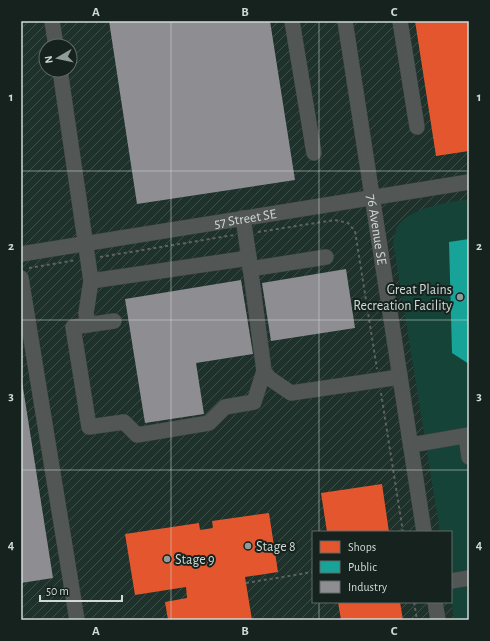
<svg xmlns="http://www.w3.org/2000/svg" width="490" height="641" font-family="'Alegreya Sans',sans-serif">
<style>
.industrial{fill:url(#industrial-furrows);fill-rule:evenodd}
.green{fill:#164338}
.shops{fill:#e4572e}
.public{fill:#17a398}
.industry{fill:#8d8d92}
.lines{fill:none;stroke-linecap:round;stroke-linejoin:round}
.minor-casing{stroke:#3f4543;stroke-width:16}
.path{stroke:#5e6362;stroke-width:2;stroke-dasharray:3 3;stroke-linecap:butt}
.minor{stroke:#525756;stroke-width:15}
.grid{fill:none;stroke:#d0d9d6;stroke-width:1;stroke-opacity:0.55}
.poi-dot{fill:#939b99;stroke:#15221e;stroke-width:1.5}
.labels{text-anchor:middle;stroke-width:4;stroke-linejoin:round;paint-order:stroke}
.street-label{font-size:14px;fill:#d0d9d6;stroke:#15221e}
.poi-label{font-size:14px;fill:#d0d9d6;stroke:#15221e;text-anchor:start}
.neatline{fill:none;stroke:#d0d9d6;stroke-width:1.5}
.grid-label{font-size:13px;text-anchor:middle;font-weight:bold;fill:#d0d9d6}
</style>
<defs>
<pattern id="industrial-furrows" width="10" height="10" patternUnits="userSpaceOnUse"><rect width="10" height="10" fill="#1e312b"/><path d="M-1 1l2-2M0 10L10 0M9 11l2-2" fill="none" stroke="#3e4e49"/></pattern>
</defs>
<rect width="100%" height="100%" fill="#222827"/>
<path class="industrial" d="M21,21H469V620H21ZM46,46H70V70H46ZM313,532H451V602H313Z"/>
<path class="green" d="M469,199V620H454L451,599V532H440L393,242C395,237 395,231 397,227C410,207 447,203 469,199Z"/>
<path class="shops" d="M415,21H469V151L436,156Z
M382,484L389,532H327L321,493Z
M269,513L278,572L245,577L252,620H168L165,602L187,598L186,587L135,595L125,534L199,523L200,530L213,528L212,521Z
M338,602H400L403,620H341Z"/>
<path class="public" d="M469,239V364L452,353L449,242Z"/>
<path class="industry" d="M109,21H270L295,180L137,204Z
M346,269L355,328L271,341L262,283Z
M241,280L253,354L196,363L204,414L145,423L125,299Z
M21,375L53,578L21,583Z"/>
<g class="lines">
<g class="minor-casing">
<g id="minor">
<path d="M52,21L56,46"/>
<path d="M292,21L314,153"/>
<path id="s1" d="M345,21L424,532"/>
<path d="M400,21L417,127"/>
<path d="M60,70L91,281L249,258L243,218"/>
<path id="s2" d="M21,254L469,182"/>
<path d="M249,258L264,371L269,378L291,393L400,377"/>
<path d="M250,269L326,257"/>
<path d="M21,278L77,620"/>
<path d="M114,321L73,327L89,427L124,422L137,435L209,423L225,407L254,402L264,371"/>
<path d="M88,325L86,313L91,281"/>
<path d="M466,436L469,457"/>
<path d="M411,445L469,435"/>
<path d="M451,581L469,578"/>
<path d="M435,602L438,620"/>
</g>
</g>
<path class="path" d="M258,232L335,220L348,223L355,231L377,369
M100,257L234,235
M29,268L76,260
M381,393L403,532
M246,583L313,572
M414,602L417,620"/>
<use href="#minor" class="minor"/>
</g>
<path class="grid" d="M171,21V620M319,21V532M21,171H469M21,320H469M21,470H469M319,602V620"/>
<g class="poi-dot">
<circle cx="460" cy="297" r="4"/>
<circle cx="248" cy="546" r="4"/>
<circle cx="167" cy="559" r="4"/>
</g>
<g class="labels">
<g class="street-label">
<text dy="5" stroke="none"><textPath href="#s2" startOffset="227">57 Street SE</textPath></text>
<text dy="5" stroke="none"><textPath href="#s1" startOffset="211">76 Avenue SE</textPath></text>
</g>
<g class="poi-label">
<text x="452" y="294" text-anchor="end">Great Plains<tspan x="452" dy="16">Recreation Facility</tspan></text>
<text x="256" y="551">Stage 8</text>
<text x="175" y="564">Stage 9</text>
</g>
</g>
<rect width="490" height="641" fill="none" stroke="#15221e" stroke-width="44"/>
<rect x="312" y="531" width="140" height="72" fill="#15221e" stroke="#606b68"/>
<rect x="320" y="541" width="20" height="12" fill="#e4572e" stroke="#606b68"/>
<text x="348" y="551" font-size="12" fill="#d0d9d6">Shops</text>
<rect x="320" y="561" width="20" height="12" fill="#17a398" stroke="#606b68"/>
<text x="348" y="571" font-size="12" fill="#d0d9d6">Public</text>
<rect x="320" y="581" width="20" height="12" fill="#8d8d92" stroke="#606b68"/>
<text x="348" y="591" font-size="12" fill="#d0d9d6">Industry</text>
<g transform="translate(58 58) rotate(261)"><circle r="19" fill="#15221e" stroke="#606b68"/>
<path d="M0-3L7 15L0 10L-7 15Z" fill="#939b99"/>
<text y="-6" font-size="11" font-weight="bold" text-anchor="middle" fill="#d0d9d6">N</text>
</g>
<path d="M40 595v6h82v-6" fill="none" stroke="#d0d9d6" stroke-width="2"/>
<text x="46" y="595" font-size="12" fill="#d0d9d6" stroke="#15221e" stroke-width="3" paint-order="stroke">50 m</text>
<rect x="22" y="22" width="446" height="597" class="neatline"/>
<g class="grid-label">
<text x="96" y="16">A</text>
<text x="245" y="16">B</text>
<text x="394" y="16">C</text>
<text x="11" y="101">1</text>
<text x="479" y="101">1</text>
<text x="11" y="250">2</text>
<text x="479" y="250">2</text>
<text x="11" y="400">3</text>
<text x="479" y="400">3</text>
<text x="11" y="549">4</text>
<text x="479" y="549">4</text>
<text x="96" y="635">A</text>
<text x="245" y="635">B</text>
<text x="394" y="635">C</text>
</g>
</svg>
